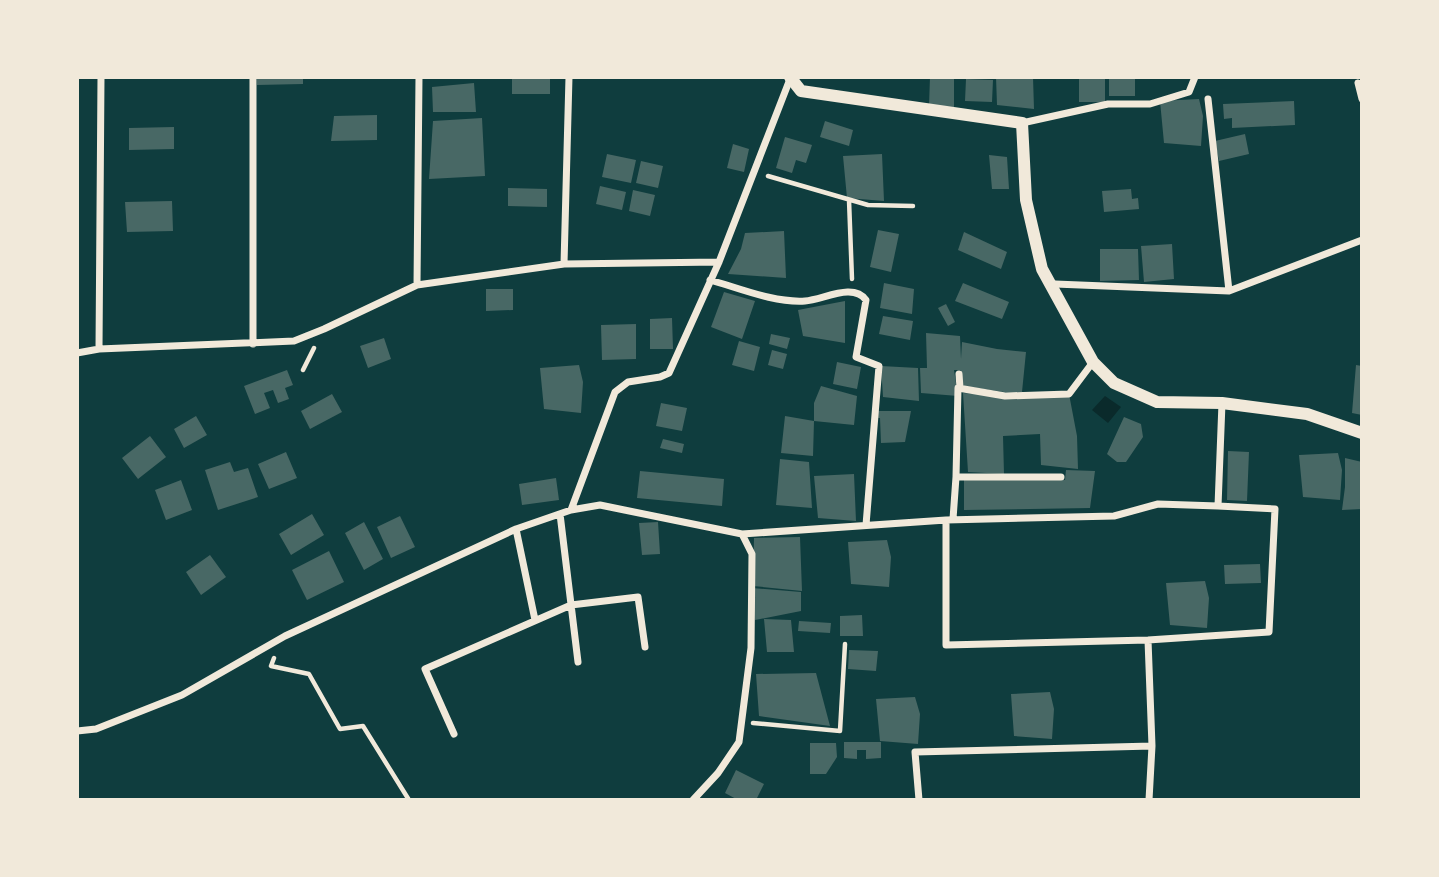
<svg xmlns="http://www.w3.org/2000/svg" width="1439" height="877" font-family="'Public Sans',sans-serif">
<style>
.water{fill:#0a2a2b}
.building{fill:#486865}
.lines{fill:none;stroke-linecap:round;stroke-linejoin:round}
.path{stroke:#f1e9da;stroke-width:4.5}
.minor{stroke:#f1e9da;stroke-width:7}
.tertiary{stroke:#f1e9da;stroke-width:12}
</style>
<rect width="100%" height="100%" fill="#0f3d3e"/>
<path class="water" d="M1105,396L1121,407L1108,423L1092,410Z"/>
<path class="building" d="M257,77H303V84L257,85Z
M512,77H550V94H512Z
M930,77H954V107L929,106Z
M996,77H1033L1034,109L997,105Z
M1079,77H1105V102H1079Z
M1109,77H1135V96H1109Z
M966,79L993,80L992,102L965,101Z
M474,83L476,112H433L432,87Z
M1199,99L1203,116L1201,146L1164,143L1160,101Z
M1294,101L1295,125L1232,128V118L1224,119L1223,104Z
M377,115V140L331,141L334,116Z
M482,118L485,176L429,179L433,121Z
M825,121L853,130L849,146L820,137Z
M174,127V149L129,150V128Z
M1245,134L1249,154L1219,161L1215,141Z
M785,137L812,145L806,163L796,160L792,173L776,168Z
M733,144L749,149L744,172L727,168Z
M607,154L636,160L631,183L602,177Z
M882,154L884,201L847,198L843,156Z
M989,155L1007,157L1009,189H992Z
M641,161L663,166L658,188L636,183Z
M600,186L626,192L622,210L596,204Z
M508,188L547,189V207L508,206Z
M1131,189L1132,199L1138,198L1139,209L1104,212L1102,191Z
M633,190L655,195L650,216L629,211Z
M172,201L173,231L127,232L125,202Z
M878,230L899,234L891,272L870,267Z
M784,231L786,278L728,274L741,249L745,233Z
M964,232L1007,252L1001,269L958,250Z
M1172,244L1174,279L1144,282L1141,246Z
M1100,249H1138L1139,280L1100,281Z
M884,283L914,289L912,314L880,308Z
M963,283L1009,302L1002,319L955,301Z
M486,289H513V310L486,311Z
M724,292L755,301L742,339L711,327Z
M845,301V343L803,336L798,310Z
M946,304L955,322L948,326L938,308Z
M883,316L913,321L910,340L879,334Z
M672,318L673,349H650V319Z
M636,324V359L602,360L601,325Z
M926,333L960,336L961,359L962,342L997,349L1026,352L1022,392H1004L963,386L961,370H954L958,396L921,393L920,368H927Z
M771,334L790,338L787,349L769,344Z
M384,338L391,359L368,368L360,346Z
M739,341L760,347L754,371L732,365Z
M772,350L787,354L783,369L768,365Z
M837,362L861,367L857,389L833,384Z
M579,365L583,382L581,413L544,409L540,368Z
M1356,365L1362,366V415L1352,413Z
M881,366L918,368L919,401L883,397Z
M287,370L293,385L285,388L289,399L278,403L273,390L264,393L270,408L255,414L244,386Z
M821,386L857,396L854,425L814,421L813,456L781,453L785,416L814,421V403Z
M963,393L1005,396L1069,394L1077,436L1078,469L1041,465L1040,434L1003,436L1004,474L968,472Z
M332,394L342,412L310,429L301,411Z
M661,403L687,408L682,431L656,426Z
M876,411H911L905,442L881,443L880,418H877Z
M196,416L207,435L184,448L174,429Z
M1124,417L1141,424L1143,437L1126,462H1117L1107,454Z
M150,436L166,457L138,479L122,458Z
M663,439L684,444L682,453L660,448Z
M1228,451L1249,452L1247,501L1227,500Z
M286,452L297,478L269,489L258,464Z
M1338,453L1342,470L1340,500L1303,497L1299,455Z
M1345,458L1362,462V509L1342,510L1345,487Z
M780,459L809,462L812,508L776,505Z
M230,462L234,472L248,468L258,497L218,510L205,470Z
M1066,470L1095,471L1090,508L964,510V477L1065,480Z
M640,471L724,479L722,506L637,498Z
M854,474L856,521L818,518L814,476Z
M556,478L559,500L522,505L519,484Z
M181,480L192,510L166,520L155,490Z
M312,514L324,535L291,555L279,534Z
M400,516L415,547L391,558L377,527Z
M364,522L383,559L364,570L345,533Z
M658,522L660,554L642,555L639,523Z
M800,537L802,591L753,586L754,538Z
M887,540L891,557L889,587L851,584L848,542Z
M329,551L344,582L307,600L292,570Z
M210,555L226,577L201,595L186,572Z
M1260,564L1261,583L1225,584L1224,565Z
M1205,581L1209,598L1207,628L1170,625L1166,583Z
M752,588L801,592V611L755,620Z
M862,615L863,636H840V616Z
M764,619L791,620L794,652H767Z
M799,621L831,623L830,633L798,631Z
M849,650L878,651L876,671L848,669Z
M816,673L830,726L759,716L756,674Z
M1050,692L1054,709L1052,739L1014,736L1011,694Z
M915,697L920,714L918,744L880,741L876,699Z
M844,742H881V758L866,759V750H857V759L844,758Z
M810,743H836L837,757L826,774H810Z
M736,770L764,784L756,800H738L725,793Z"/>
<g class="lines">
<path class="path" d="M768,176L868,205L913,206
M849,200L852,279
M303,370L314,348
M274,658L271,666L309,674L340,729L363,726L409,800
M753,723L840,731L845,644"/>
<path class="minor" d="M1358,83L1362,99
M1208,99L1229,291
M1022,123L1108,104H1150L1189,92L1195,77
M564,264L569,77
M710,280C739,288 774,303 805,301C823,300 853,282 866,300L856,357L879,366L866,525
M1055,284L1229,291L1362,240
M417,285L419,77
M253,344V77
M99,349L101,77
M77,353L99,349L294,341L324,329L417,285L564,264L719,262
M959,374L960,388
M1061,477H956L958,388L1005,396L1069,394L1093,362
M571,510L615,392L628,382L660,377L669,373L719,262L790,79
M560,514L578,662
M953,519L956,477
M946,520V645L1148,640L1269,632L1275,509L1218,506
M516,529L535,620
M742,534L946,520L1114,516L1158,504L1218,506L1222,403
M77,731L96,729L182,695L285,636L516,529L571,510L600,505L742,534L752,554L751,648L739,742L718,773L693,800
M454,734L425,669L571,605L638,597L645,647
M919,800L915,752L1152,746L1148,640
M1149,800L1152,746"/>
<path class="tertiary" d="M790,77L801,91L1022,123L1026,200L1042,269L1093,362L1114,383L1157,402L1222,403L1307,414L1362,433"/>
</g>
<rect width="1439" height="877" fill="none" stroke="#f1e9da" stroke-width="158"/>
</svg>
